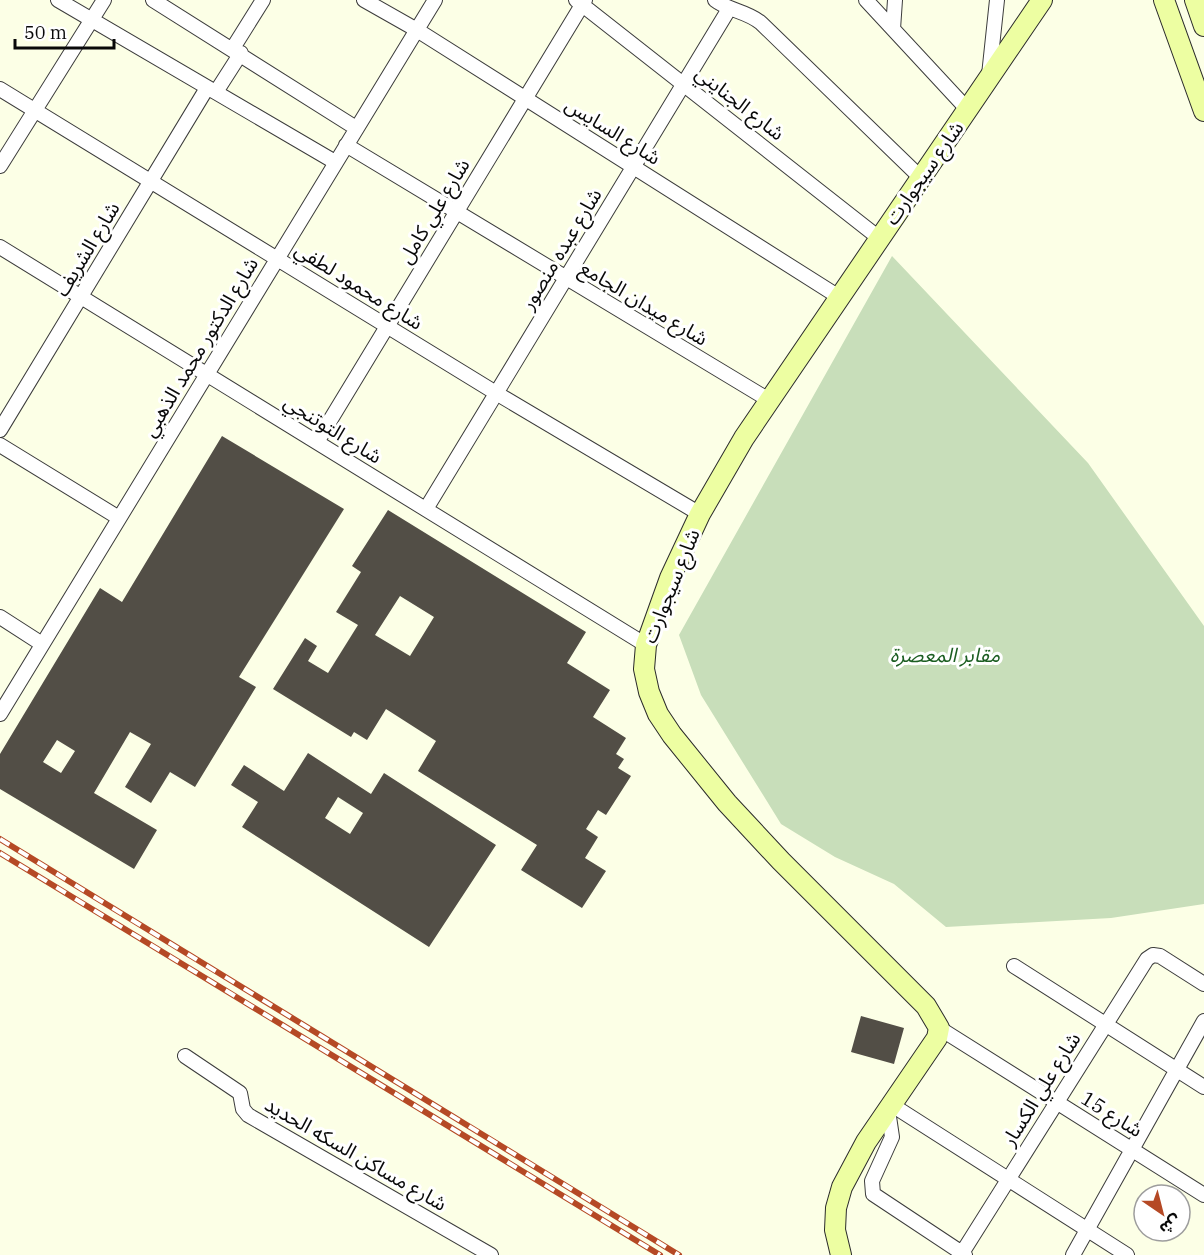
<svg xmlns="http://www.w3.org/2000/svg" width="1204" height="1255" font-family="'IBM Plex Serif','Noto Sans Arabic',serif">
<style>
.cemetery{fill:#c8deba}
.building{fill:#524e46;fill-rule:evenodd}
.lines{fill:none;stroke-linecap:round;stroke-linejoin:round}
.street-casing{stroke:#3c3c3c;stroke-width:16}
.secondary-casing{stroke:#2b2b2b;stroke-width:22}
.street{stroke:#fff;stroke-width:14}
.secondary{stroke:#edfea2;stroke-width:20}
.rail-casing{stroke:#b54925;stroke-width:6}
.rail{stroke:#fff;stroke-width:4;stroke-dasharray:11;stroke-linecap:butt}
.labels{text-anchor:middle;stroke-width:6;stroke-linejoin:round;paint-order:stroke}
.street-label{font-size:20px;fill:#090909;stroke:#fff}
.park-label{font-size:20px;font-style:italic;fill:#1c5e22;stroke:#fff}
</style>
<rect width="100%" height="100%" fill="#fcffe6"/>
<path class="cemetery" d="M892,256L1088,463L1204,626V904L1111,918L946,927L894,884L835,857L781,824L701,695L679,635Z"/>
<path class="building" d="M222,436L344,509L239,677L256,687L195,787L170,772L151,803L125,787L151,744L130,732L94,793L157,830L134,869L0,789V754L100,588L122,602ZM57,740L75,751L61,773L43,762Z
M388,510L586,632L567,663L610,690L593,717L626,738L616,754L624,759L618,768L631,776L606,815L598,810L586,829L598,837L585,858L606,871L582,908L521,870L537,845L418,771L436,741L386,709L367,740L354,732L351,737L273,689L305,638L317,646L308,661L328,673L358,625L336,612L361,572L352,566ZM400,596L434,617L410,656L375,635Z
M308,753L371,794L384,773L496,845L429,947L242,827L258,802L231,785L244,765L284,791ZM338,797L363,813L350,834L325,818Z
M861,1016L904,1028L894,1064L851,1052Z"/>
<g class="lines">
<g class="street-casing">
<path id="street" d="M58,0L335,162
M153,0L356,128
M364,0L417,30L839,297
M576,0L879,238
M715,0C729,11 747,11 761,23L921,178
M866,0L968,110
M893,29L895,0
M233,48L263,0
M989,75L997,0
M0,89L496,393L700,514
M216,92L241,53
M346,145L769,400
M0,166L104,0
M0,247L646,645
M0,430L207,88
M317,442L585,0
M0,445L119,518
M426,509L729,9
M0,617L42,644
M0,714L435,0
M1014,966L1204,1087
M939,1028L1204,1195
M185,1056L240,1093L243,1109L248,1115L491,1255
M892,1105L1127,1255
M888,1110L892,1137L872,1181L873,1194L965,1255
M962,1253L1147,959L1153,955L1160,956L1204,984
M1073,1255L1204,1021"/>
</g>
<g class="secondary-casing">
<path id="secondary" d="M1164,0L1204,111
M1195,0L1204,26
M841,1255L835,1230L836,1208L842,1187L866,1142L937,1038L939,1028L926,1006L781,861L727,803L672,735L658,714L649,692L644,669L646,645L670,578L700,514L744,438L1042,0"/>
</g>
<use href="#street" class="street"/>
<use href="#secondary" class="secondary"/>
<g class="rail-casing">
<path id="rail" d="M0,839L679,1255
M0,853L660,1255"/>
</g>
<use href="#rail" class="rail"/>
</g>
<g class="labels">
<g class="street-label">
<text transform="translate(740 103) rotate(38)" y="7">شارع الجنايني</text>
<text transform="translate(613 131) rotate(32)" y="7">شارع السايس</text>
<text transform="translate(924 173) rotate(-55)" y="7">شارع سيجوارت</text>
<text transform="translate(434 211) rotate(-59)" y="7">شارع علي كامل</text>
<text transform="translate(87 249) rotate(-59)" y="7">شارع الشريف</text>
<text transform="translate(561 249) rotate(-59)" y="7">شارع عبده منصور</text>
<text transform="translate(359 286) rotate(32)" y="7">شارع محمود لطفي</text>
<text transform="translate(644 303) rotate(31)" y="7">شارع ميدان الجامع</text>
<text transform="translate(200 347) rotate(-59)" y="7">شارع الدكتور محمد الذهبي</text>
<text transform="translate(333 429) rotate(32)" y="7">شارع التوتنجي</text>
<text transform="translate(671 586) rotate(-68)" y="7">شارع سيجوارت</text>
<text transform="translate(1041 1089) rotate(-58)" y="7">شارع علي الكسار</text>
<text transform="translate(1112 1114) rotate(32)" y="7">شارع 15</text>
<text transform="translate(356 1154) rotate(30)" y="7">شارع مساكن السكه الحديد</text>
</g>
<g class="park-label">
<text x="945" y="662">مقابر المعصرة</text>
</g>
</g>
<g transform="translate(1162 1213) rotate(145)"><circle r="28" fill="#ffffff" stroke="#9d9d9d" stroke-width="1.5"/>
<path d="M0-4.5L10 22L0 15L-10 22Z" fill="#b54925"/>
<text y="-9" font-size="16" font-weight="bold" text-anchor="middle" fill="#090909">ش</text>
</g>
<path d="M15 39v9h99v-9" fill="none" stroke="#090909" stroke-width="3"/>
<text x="24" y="39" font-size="18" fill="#090909" stroke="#ffffff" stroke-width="4.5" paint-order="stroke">50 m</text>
</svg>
